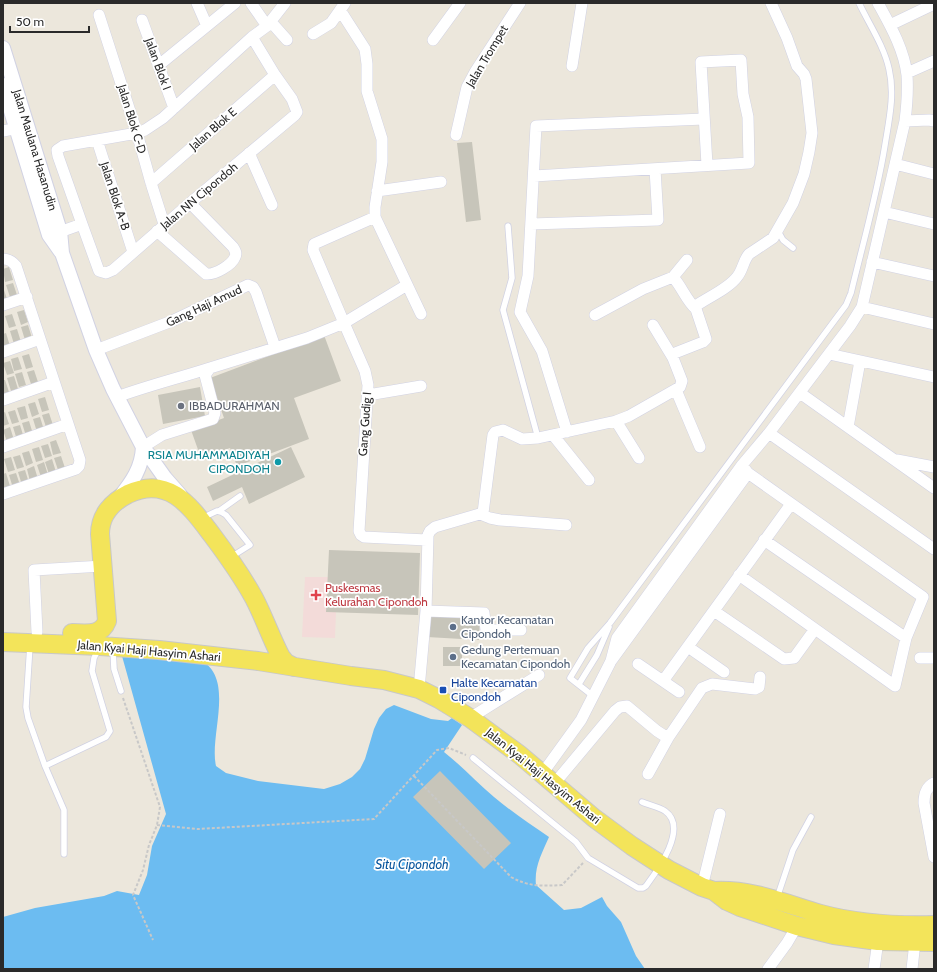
<svg xmlns="http://www.w3.org/2000/svg" width="937" height="972" font-family="Cabin,sans-serif">
<style>
.medical{fill:#f3dbd9}
.water{fill:#6cbcf1}
.building{fill:#c7c5ba}
.lines{fill:none;stroke-linecap:round;stroke-linejoin:round}
.service-casing{stroke:#d1d2e3;stroke-width:7}
.minor-casing{stroke:#d1d2e3;stroke-width:12}
.tertiary-casing{stroke:#d1d2e3;stroke-width:16}
.primary-casing{stroke:#c8c8c8;stroke-width:20}
.path{stroke:#c8c8c8;stroke-width:2;stroke-dasharray:3 2;stroke-linecap:butt}
.service{stroke:#fff;stroke-width:5.5}
.minor{stroke:#fff;stroke-width:11}
.tertiary{stroke:#fff;stroke-width:14}
.primary{stroke:#f3e45a;stroke-width:18}
.worship-dot{fill:#6b7280;stroke:#fff;stroke-width:1.5}
.culture-dot{fill:#0f9aa8;stroke:#fff;stroke-width:1.5}
.health-dot{fill:#e0444e;stroke:#fff;stroke-width:1.5}
.service-dot{fill:#5c6f8a;stroke:#fff;stroke-width:1.5}
.transit-dot{fill:#1a4fb4;stroke:#fff;stroke-width:1.5}
.labels{text-anchor:middle;stroke-width:3.5;stroke-linejoin:round;paint-order:stroke}
.street-label{font-size:12px;fill:#2a2a2a;stroke:#fff}
.worship-label{font-size:12px;fill:#5b616d;stroke:#fff;text-anchor:start}
.culture-label{font-size:12px;fill:#0d838f;stroke:#fff;text-anchor:end}
.health-label{font-size:12px;fill:#be3a42;stroke:#fff;text-anchor:start}
.service-label{font-size:12px;fill:#4e5e75;stroke:#fff;text-anchor:start}
.transit-label{font-size:12px;fill:#164399;stroke:#fff;text-anchor:start}
.water-label{font-size:13px;font-style:italic;fill:#0a579e;stroke:#fff}
</style>
<rect width="100%" height="100%" fill="#ece7dc"/>
<path class="medical" d="M305,577H328L326,611L336,612L335,638L302,637Z"/>
<path class="water" d="M122,656L202,661C235,680 209,736 216,766L226,773L258,781L324,789L340,784L352,777L360,769L365,759L374,729L379,718L386,709L394,705L431,719L448,721L452,718L462,725L444,752C462,766 477,783 494,797C512,812 530,824 549,837C542,853 534,867 536,885L564,910L581,908L602,897L607,906L621,922L636,956L645,969H3V917L35,908L104,896L117,891L139,895L147,875L152,846L166,814Z"/>
<path class="building" d="M472,142L481,220L466,222L457,143Z
M9,267L13,280L5,282L3,269Z
M13,283L17,295L10,297L6,285Z
M3,287L7,299L3,300Z
M24,310L28,322L21,325L17,312Z
M12,314L16,326L9,328L5,316Z
M28,325L32,338L25,340L21,327Z
M17,329L21,342L14,344L10,331Z
M6,333L10,346L3,348V334Z
M324,335L341,381L294,398L309,439L237,466L230,448L201,458L191,430L224,418L210,378Z
M29,354L33,367L26,369L22,356Z
M18,357L22,369L14,371L11,359Z
M10,361L14,373L7,375L3,363Z
M34,370L38,382L31,384L27,372Z
M22,372L26,385L19,387L15,374Z
M14,376L18,389L11,391L7,378Z
M3,380H5L9,392L3,394Z
M200,387L205,416L163,424L158,395Z
M45,397L49,410L42,412L38,399Z
M35,402L39,414L32,417L28,404Z
M25,406L28,418L21,420L17,408Z
M15,410L19,422L12,424L8,412Z
M5,412L9,424L3,426V413Z
M49,413L53,425L46,427L42,415Z
M40,417L44,430L37,432L33,419Z
M29,421L33,434L26,436L22,423Z
M20,425L24,438L17,440L13,427Z
M10,427L14,440L7,442L3,430Z
M56,440L61,453L53,455L50,442Z
M48,444L52,456L45,458L41,446Z
M39,447L43,460L36,462L32,449Z
M291,447L305,477L249,504L242,487L213,501L207,487Z
M29,451L33,463L26,466L22,453Z
M20,455L24,467L17,469L13,457Z
M61,456L65,468L58,470L54,458Z
M11,457L15,470L8,472L4,459Z
M52,459L56,472L49,474L45,462Z
M44,462L48,475L41,477L37,465Z
M34,466L38,479L30,481L27,469Z
M25,470L29,483L22,485L18,472Z
M6,473L10,486L3,488V474Z
M16,473L20,485L13,488L9,475Z
M329,550L420,553L418,615L326,612Z
M428,615L480,617L479,640L427,637Z
M443,647H462V666H443Z
M440,771L511,843L484,869L413,797Z"/>
<g class="lines">
<g class="service-casing">
<path id="service" d="M508,226L512,278L503,310L538,438
M778,231L783,240L793,248
M219,511L240,496
M202,518L217,511L221,512L226,515L250,545L231,557
M30,645L26,707L28,718L45,766L64,810V854
M113,649L114,669L121,691
M579,684L597,655L609,627
M593,696L570,678L588,648L610,623L846,305L851,293C863,243 877,195 885,145C889,120 895,94 889,69C884,46 869,24 859,3
M473,758L576,842L588,858L638,888H643L646,886C657,871 689,828 665,811C659,807 649,805 642,802
M45,766L106,737L110,731L92,671L94,658L99,648
M777,898L793,850L811,817"/>
</g>
<g class="minor-casing">
<path id="minor" d="M197,3L207,26
M251,3L267,26
M340,10L365,49L367,64V91L382,139V162L375,207V217L421,314
M99,15L137,133L151,183L164,224
M142,20L174,108
M271,22L287,40
M890,25L934,4
M313,34L331,23L345,3
M252,37L275,75L292,99L297,112L295,115L190,203L113,270L106,273L99,271L82,224L58,156L57,150L63,146L137,133L145,130L163,118L252,37L267,26L285,3
M433,40L460,3
M159,65L235,3
M572,66L582,3
M907,73L934,61
M905,121L929,120L934,121
M3,131L24,127
M456,135L467,87L475,72L520,3
M97,140L133,252
M249,153L272,205
M895,164L934,174
M534,176L749,163L748,117L743,94L741,60L701,62L707,165
M151,183L275,75
M377,191L441,182
M884,212L934,224
M531,224L658,220L655,169
M157,231L206,274C215,275 232,265 235,257C237,253 235,250 233,247L190,203
M54,234L82,224
M3,259C9,259 12,261 16,266L80,460L79,466L76,469L3,494
M872,262L934,276
M673,277L687,260
M407,285L344,323L365,371L368,385L359,531L361,535L364,537L427,540
M3,305L27,297
M862,307L934,324
M595,315L643,289L673,277C682,287 686,300 696,309
M653,325L673,358
M96,350L172,321L248,285L253,287L256,292L275,347
M3,352L40,339
M829,354L934,377
M676,390L700,447
M800,393L934,488
M368,395L421,386
M117,397C147,386 179,378 210,368
M3,400L54,382
M616,421L639,458
M848,427L860,361
M567,432L542,351L520,312L528,276L536,126L704,119
M769,433L934,549
M553,435L589,480
M3,447L68,424
M143,447L162,435L213,419L215,413L205,375L210,368L307,338L344,323L313,250L314,244L375,217
M897,460L934,467
M480,514L490,518L500,520L566,525
M764,540L906,638
M739,575L895,686L906,638L923,597L748,473L742,465
M426,611L484,613L486,630H521
M714,611L784,659L794,658L815,629
M37,632L34,570L103,566
M688,647L724,672
M920,658H934
M611,661L617,638L742,465L769,433L850,326L862,307L905,121C907,105 908,90 907,75C904,49 890,25 878,3
M638,664L679,692
M663,681L791,504
M419,689L426,611L428,535L430,531L435,527L483,513L493,435L495,432L503,430L522,439L538,438L616,421L629,416L680,387L682,381L673,358L675,353L703,342L706,339L696,309L697,305C709,297 729,288 737,277C743,270 743,261 749,254L773,238L793,203L804,174L809,152L812,133L806,79L804,74L797,66L787,38L771,3
M470,718L539,675
M542,774L581,720L611,661L748,473
M648,774L668,738
M934,783C926,787 924,795 924,803L934,857
M554,784L615,711L620,707L627,706L657,731L668,738L702,688L712,684L755,689L759,687L760,677
M702,887L720,814
M768,969L787,943L797,926
M874,969L878,941
M912,969L915,942"/>
</g>
<g class="tertiary-casing">
<path id="tertiary" d="M3,48L60,231L62,253L96,350L113,389L143,447L165,478L180,495
M3,85L49,235L61,252
M120,497C132,482 142,468 143,447"/>
</g>
<g class="primary-casing">
<path id="primary" d="M72,633C85,633 101,637 107,621L100,534C100,515 112,502 128,494C169,475 190,506 212,535C227,555 242,576 254,598C264,617 271,638 281,657L286,663L294,667
M3,642L100,646L159,650L258,661L351,676L384,680L419,689L439,699L470,718L520,755L594,818L632,846L669,870L702,887L714,891L727,901L740,907L797,926L834,935L878,941L934,942
M714,891C752,889 786,904 821,914C858,924 897,926 934,925"/>
</g>
<path class="path" d="M123,698L160,807L157,825L149,845L143,870L133,895L153,940
M414,776L511,877C529,887 543,886 562,885L583,863
M157,825L198,829L374,819L437,750L449,748L466,755"/>
<use href="#service" class="service"/>
<use href="#minor" class="minor"/>
<use href="#tertiary" class="tertiary"/>
<use href="#primary" class="primary"/>
</g>
<circle class="worship-dot" cx="181" cy="406" r="4"/>
<circle class="culture-dot" cx="278" cy="462" r="4"/>
<path class="health-dot" d="M314 589h4v4h4v4h-4v4h-4v-4h-4v-4h4z"/>
<g class="service-dot">
<circle cx="453" cy="627" r="4"/>
<circle cx="453" cy="657" r="4"/>
</g>
<rect class="transit-dot" x="439" y="686" width="8" height="8" rx="2"/>
<g class="labels">
<g class="street-label">
<text transform="translate(487 56) rotate(-59)" y="4">Jalan Trompet</text>
<text transform="translate(158 64) rotate(70)" y="4">Jalan Blok I</text>
<text transform="translate(132 119) rotate(73)" y="4">Jalan Blok C-D</text>
<text transform="translate(213 129) rotate(-41)" y="4">Jalan Blok E</text>
<text transform="translate(35 150) rotate(73)" y="4">Jalan Maulana Hasanudin</text>
<text transform="translate(115 196) rotate(72)" y="4">Jalan Blok A-B</text>
<text transform="translate(199 196) rotate(-40)" y="4">Jalan NN Cipondoh</text>
<text transform="translate(204 306) rotate(-25)" y="4">Gang Haji Amud</text>
<text transform="translate(365 424) rotate(-86)" y="4">Gang Gudig I</text>
<text transform="translate(149 651) rotate(5)" y="4">Jalan Kyai Haji Hasyim Ashari</text>
<text transform="translate(543 776) rotate(39)" y="4">Jalan Kyai Haji Hasyim Ashari</text>
</g>
<g class="worship-label">
<text x="189" y="410">IBBADURAHMAN</text>
</g>
<g class="culture-label">
<text x="270" y="459">RSIA MUHAMMADIYAH<tspan x="270" dy="14">CIPONDOH</tspan></text>
</g>
<g class="health-label">
<text x="325" y="592">Puskesmas<tspan x="325" dy="14">Kelurahan Cipondoh</tspan></text>
</g>
<g class="service-label">
<text x="461" y="624">Kantor Kecamatan<tspan x="461" dy="14">Cipondoh</tspan></text>
<text x="461" y="654">Gedung Pertemuan<tspan x="461" dy="14">Kecamatan Cipondoh</tspan></text>
</g>
<g class="transit-label">
<text x="451" y="687">Halte Kecamatan<tspan x="451" dy="14">Cipondoh</tspan></text>
</g>
<g class="water-label">
<text x="412" y="869">Situ Cipondoh</text>
</g>
</g>
<rect width="937" height="972" fill="none" stroke="#2a2a2a" stroke-width="8"/>
<path d="M10 26v6h79v-6" fill="none" stroke="#2a2a2a" stroke-width="2"/>
<text x="16" y="26" font-size="12" fill="#2a2a2a" stroke="#ffffff" stroke-width="3" paint-order="stroke">50 m</text>
</svg>
